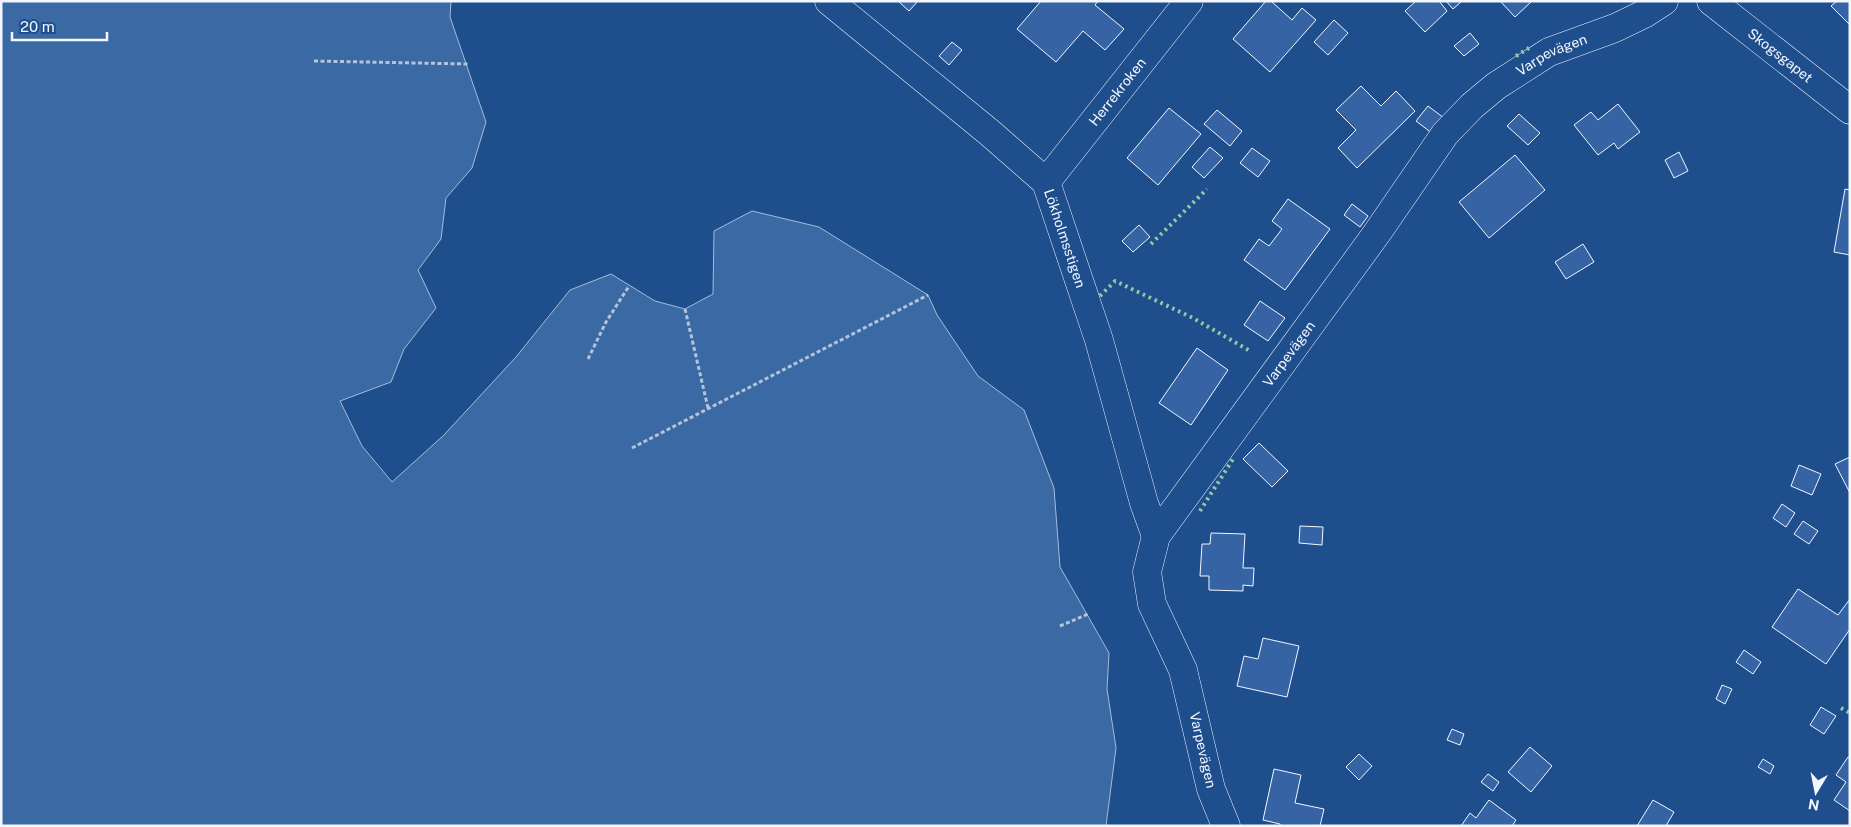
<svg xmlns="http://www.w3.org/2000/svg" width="1851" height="827" font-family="'Public Sans',sans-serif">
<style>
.water{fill:#3b69a3;stroke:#a8bbd7}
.building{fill:#3563a3;stroke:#f2f6ff}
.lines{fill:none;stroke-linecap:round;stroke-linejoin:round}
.street-casing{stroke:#f2f6ff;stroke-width:29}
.path{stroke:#b3c4dc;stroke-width:3;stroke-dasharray:4 2.5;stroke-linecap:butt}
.street{stroke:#1f4e8c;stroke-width:28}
.hedge{stroke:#97c8a6;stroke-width:4;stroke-dasharray:2.5 4;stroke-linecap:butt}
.labels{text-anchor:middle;stroke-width:4;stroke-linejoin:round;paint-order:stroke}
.street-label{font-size:14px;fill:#f2f6ff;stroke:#1f4e8c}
</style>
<rect width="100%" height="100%" fill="#1f4e8c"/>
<path class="water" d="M1,1H451L450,17L486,122L472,168L446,198L441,239L418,270L436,308L404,349L391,382L340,401L362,446L392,482L444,435L516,357L570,290L611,274L655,301L685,309L713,294L714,231L752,211L819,227L928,295L937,315L978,376L1024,410L1054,488L1060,567L1109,653L1107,689L1116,748L1106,826H1Z"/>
<path class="building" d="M898,1H918L909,11Z
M1041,1H1098L1095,5L1124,29L1105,50L1083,31L1056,62L1017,29Z
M1266,1H1271L1292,20L1302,8L1316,20L1270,72L1233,39Z
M1416,1H1439L1447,11L1425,32L1405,11Z
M1446,1H1462L1453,9Z
M1500,1H1532L1515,17Z
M1837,1H1850V25L1831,6Z
M1334,20L1348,33L1328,55L1314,42Z
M1470,33L1479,44L1464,56L1454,46Z
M952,42L962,50L949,65L939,56Z
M1361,86L1381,106L1396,91L1415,111L1357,168L1338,148L1356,130L1336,110Z
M1618,104L1640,132L1618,149L1614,143L1598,155L1574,125L1591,112L1598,120Z
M1428,106L1444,118L1433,134L1416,121Z
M1169,108L1201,134L1158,185L1127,158Z
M1217,110L1242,131L1230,146L1204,124Z
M1519,114L1540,133L1528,145L1507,126Z
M1210,147L1223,158L1204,178L1192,167Z
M1252,148L1270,161L1258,177L1240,163Z
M1679,152L1688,171L1674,178L1665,160Z
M1515,155L1545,190L1489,238L1459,202Z
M1845,189L1850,190V255L1834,252Z
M1288,199L1330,229L1285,290L1244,260L1259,239L1269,246L1282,229L1272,221Z
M1352,204L1368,216L1360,227L1344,215Z
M1139,225L1150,237L1133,252L1122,241Z
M1583,244L1594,262L1566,279L1555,262Z
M1260,301L1285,318L1268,341L1244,325Z
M1197,348L1228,370L1191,425L1159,403Z
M1259,443L1288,471L1272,487L1243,459Z
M1850,457V493L1835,464Z
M1799,465L1821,474L1812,495L1791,486Z
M1782,504L1795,513L1786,527L1773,518Z
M1803,521L1818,531L1809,544L1794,534Z
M1300,526L1323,527L1322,545L1299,543Z
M1211,533L1245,534L1243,568H1254L1253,586L1243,585V591L1209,590V576H1200L1202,544H1210Z
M1798,589L1838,615L1850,599V629L1826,664L1772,627Z
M1263,638L1299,646L1287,697L1237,686L1244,656L1258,659Z
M1744,650L1761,662L1753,674L1736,662Z
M1722,685L1732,689L1725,704L1716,699Z
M1821,707L1836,716L1824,734L1810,725Z
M1452,729L1464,734L1460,745L1447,740Z
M1530,747L1552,766L1531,792L1508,772Z
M1359,754L1372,766L1359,780L1346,767Z
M1848,757L1850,758V811L1834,800L1846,782L1836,775Z
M1763,759L1774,766L1770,774L1758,767Z
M1274,769L1301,775L1295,803L1324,809L1320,826H1280V824L1263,820Z
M1488,774L1499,782L1493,791L1481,782Z
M1489,800L1516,820L1512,826H1461L1470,813L1476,818Z
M1653,800L1674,812L1666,826H1637Z"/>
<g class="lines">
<g class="street-casing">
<g id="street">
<path id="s1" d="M829,1L990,133L1046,182L1099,340L1144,503L1156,536"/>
<path id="s2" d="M1711,1L1850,110"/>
<path id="s3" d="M1046,182L1189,1"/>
<path id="s4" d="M1226,826L1211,789L1183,670L1152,604L1147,572L1156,536L1377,233L1445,134L1472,106L1496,86L1549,52L1615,28L1644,14L1664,1"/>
</g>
</g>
<path class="path" d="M314,61L468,64
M685,309L708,408
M588,359L606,322L629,286
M632,448L928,295
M1060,626L1088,614"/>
<use href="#street" class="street"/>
<path class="hedge" d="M1516,56L1529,48
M1151,244L1207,189
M1100,296L1115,281L1193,318L1250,351
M1200,511L1233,459
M1841,708L1850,713"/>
</g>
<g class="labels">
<g class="street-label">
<text dy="5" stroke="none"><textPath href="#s4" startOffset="934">Varpevägen</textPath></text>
<text dy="5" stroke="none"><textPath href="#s2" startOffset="88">Skogsgapet</textPath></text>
<text dy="5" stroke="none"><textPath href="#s3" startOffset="115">Herrekroken</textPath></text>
<text dy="5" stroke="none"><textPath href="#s1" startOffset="342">Lökholmsstigen</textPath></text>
<text dy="5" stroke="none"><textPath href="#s4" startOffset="530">Varpevägen</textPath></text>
<text transform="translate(1203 750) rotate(77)" y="5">Varpevägen</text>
</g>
</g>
<rect width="1851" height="827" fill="none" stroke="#f2f6ff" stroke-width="5"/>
<g transform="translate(1816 792) rotate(190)" stroke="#1f4e8c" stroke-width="4" paint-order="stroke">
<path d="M0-4L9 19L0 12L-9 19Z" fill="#f2f6ff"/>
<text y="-8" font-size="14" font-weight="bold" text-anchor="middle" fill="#f2f6ff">N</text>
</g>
<path d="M12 32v8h95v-8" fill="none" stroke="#f2f6ff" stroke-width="2.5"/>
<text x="20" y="32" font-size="15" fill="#f2f6ff" stroke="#1f4e8c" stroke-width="4" paint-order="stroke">20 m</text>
</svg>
